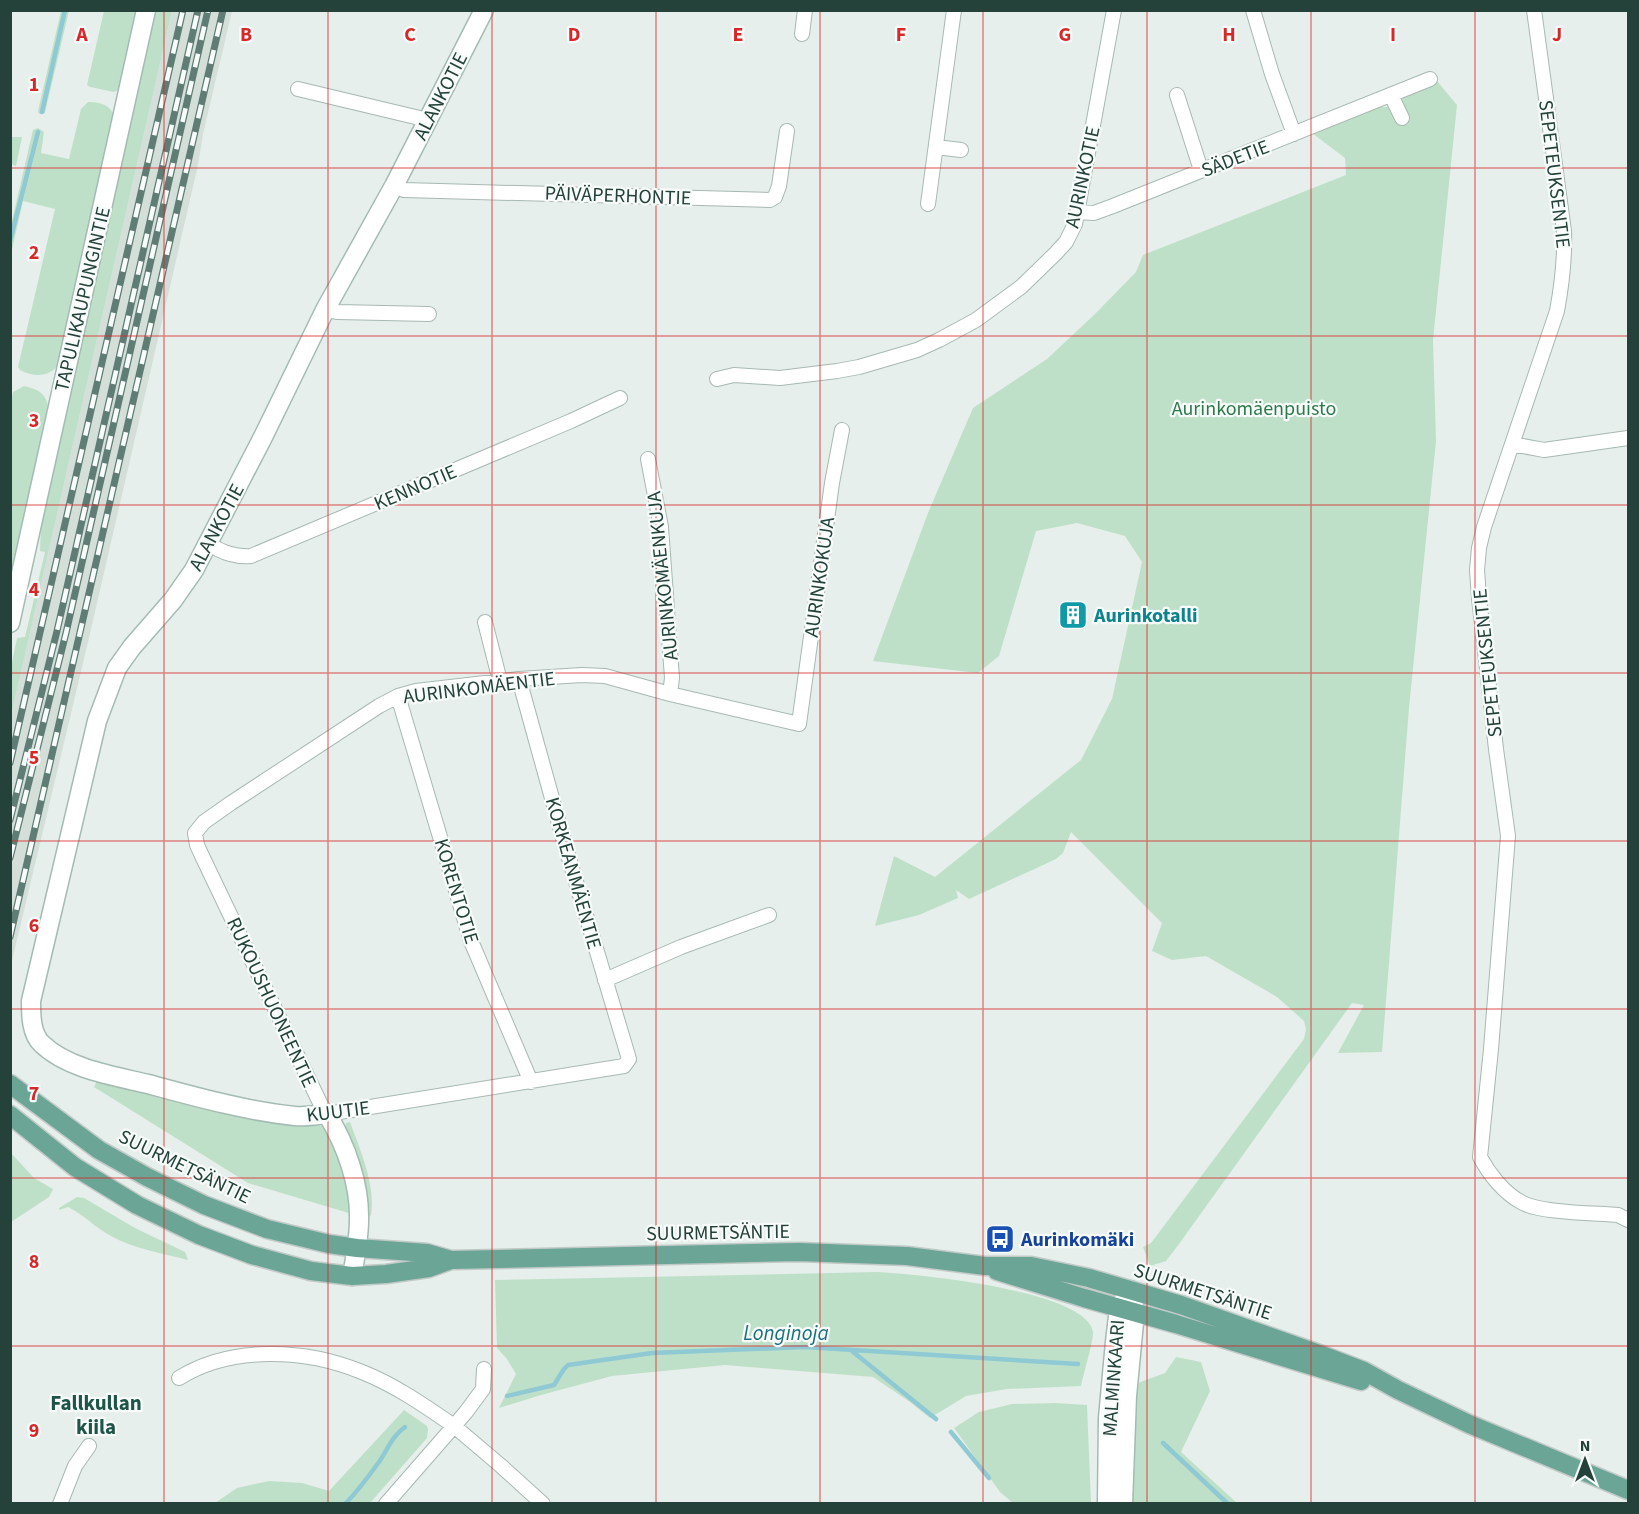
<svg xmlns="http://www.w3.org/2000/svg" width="1639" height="1514" font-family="'Source Sans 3',sans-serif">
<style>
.built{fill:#d4dfda}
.green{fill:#bfe0c8}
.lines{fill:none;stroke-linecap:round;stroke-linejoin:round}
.stream{stroke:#8ec9d4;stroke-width:4.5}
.street-casing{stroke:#a8b8b2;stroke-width:16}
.secondary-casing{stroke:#a4bbb3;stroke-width:21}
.primary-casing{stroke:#c2cac8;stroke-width:21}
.street{stroke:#fff;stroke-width:14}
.secondary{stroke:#fff;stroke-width:18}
.primary{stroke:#6aa596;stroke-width:18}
.rail-casing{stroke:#5f7d75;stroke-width:7}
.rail{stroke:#f7fbf9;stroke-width:4.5;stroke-dasharray:14;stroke-linecap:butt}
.grid{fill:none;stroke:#d62828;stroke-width:1.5;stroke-opacity:0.55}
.labels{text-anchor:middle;stroke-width:4.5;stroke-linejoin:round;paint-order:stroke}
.street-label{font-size:20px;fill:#24423a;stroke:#f7fbf9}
.park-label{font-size:20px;fill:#2d7a4b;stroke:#f7fbf9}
.culture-label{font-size:20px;font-weight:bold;fill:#0d838f;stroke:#f7fbf9;text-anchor:start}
.transit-label{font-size:20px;font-weight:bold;fill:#164399;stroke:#f7fbf9;text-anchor:start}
.water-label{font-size:21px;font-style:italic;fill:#1c6f80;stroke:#f7fbf9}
.neighbourhood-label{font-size:21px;font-weight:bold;fill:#1f5548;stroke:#f7fbf9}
.grid-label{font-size:20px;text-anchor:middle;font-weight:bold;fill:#d62828;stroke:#f7fbf9;stroke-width:4.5;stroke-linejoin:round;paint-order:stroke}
</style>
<rect width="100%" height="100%" fill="#e6efeb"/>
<path class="built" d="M172,11H232L203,134L198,165L89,638L11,965V716Z"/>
<path class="green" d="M61,11H69L47,104L45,113L39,114L38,111Z
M104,11H138L122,88L114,92L90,87L87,85Z
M155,11H172L11,716V667L17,638L25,637L45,552L40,551L41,525Z
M1437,81L1457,105L1433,340L1436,441L1409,708L1382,1052L1338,1053L1364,1005L1352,1003L1179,1244L1166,1261L1150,1266L1143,1247L1151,1243L1304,1039L1306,1029L1304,1021L1277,997L1206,956L1172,960L1152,951L1162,923L1071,832L1063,853L1056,859L969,899L956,890L958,898L919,915L875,926L894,856L935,877L1081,760L1112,699L1142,562L1125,536L1077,523L1036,531L999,656L978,673L873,661L928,513L973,408L1047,359L1096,313L1136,272L1143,255L1346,175L1345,158L1312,133L1380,107H1389L1396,123L1407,119C1405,114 1400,106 1402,100C1405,92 1429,85 1437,81Z
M88,102C101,102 111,105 115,118L60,363C50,377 35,378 20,370L18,367L55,209L23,201L11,254V225L33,130L38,128L44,132L41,153L69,159L81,109Z
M11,137H22L16,166L11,164Z
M24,386C40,390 46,393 49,410L11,581V401L13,392Z
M98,1079L321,1126L329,1131L348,1182L352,1214L248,1183L94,1087Z
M350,1122C360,1149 376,1186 371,1215L369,1217H364L344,1128L346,1123Z
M12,1154L34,1178L53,1189L49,1197L11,1222L10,1157Z
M77,1197L84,1198L135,1228L185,1252L188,1260C162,1253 134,1249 111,1236C96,1228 84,1215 68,1207L59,1210V1208Z
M878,1272C915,1274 1087,1290 1093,1332C1094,1339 1083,1376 1081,1386L1007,1389L966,1396L930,1418L910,1402L873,1377L725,1365L612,1376L541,1395L499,1408L516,1374L507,1359L497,1348L495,1280Z
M1176,1357L1201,1362L1210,1391L1181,1452L1237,1503L1129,1504L1135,1384L1165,1373Z
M1056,1403L1087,1405L1091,1503H1013L1000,1492L954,1428L979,1412L1012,1404Z
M404,1410L427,1426L428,1429L427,1438L370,1503H215L237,1488L269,1481L302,1483L329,1491Z"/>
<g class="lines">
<path class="stream" d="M42,112L65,10
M10,241L38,132
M852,1351L936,1419
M507,1396L554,1385L564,1369L568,1365L652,1353L805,1347L1078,1364
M951,1432L989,1478
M1163,1443L1228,1504
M345,1504C358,1491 368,1477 379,1462C388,1449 392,1436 405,1427"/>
<g class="street-casing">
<path id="street" d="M1253,10L1272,74L1294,134
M1534,10L1564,231C1565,259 1562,284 1557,311L1484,527L1479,548L1477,570L1479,598L1496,749L1508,836L1491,1049L1480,1157C1489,1174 1504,1193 1521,1202C1539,1213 1595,1213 1618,1215L1628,1220
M802,34L805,10
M298,89L428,120
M1177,95L1201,170
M1391,95L1402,118
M936,147L961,150
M394,186L404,190L770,200L775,197L779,186L787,131
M928,204L954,10
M1077,212L1094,213L1113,206L1430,79
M325,310L338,312L429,314
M717,379L734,375L780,378L837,371L859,367L917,350L939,340L976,320L1021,287L1056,253L1066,242L1075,224L1114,10
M1512,444L1544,450L1628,438
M648,459L661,527L672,678L670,694
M209,544C223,553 235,557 251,556L571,421L620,398
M485,622L500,681
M519,679L563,838L629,1059L624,1066L327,1114L321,1105L203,858L197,845L195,833L204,822L231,803L379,706L398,696L416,691L519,679L582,675L605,676L670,694L799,724L832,483L842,430
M398,696L471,941L531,1082
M605,980L681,947L769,915
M179,1378C232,1345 306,1349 362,1372C395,1385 425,1406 454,1426L466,1412L483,1389L484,1369
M60,1504L75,1466L89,1446
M386,1504L454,1426L500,1465L543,1504"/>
</g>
<g class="secondary-casing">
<path id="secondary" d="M10,623L146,10
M352,1276C355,1258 359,1239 359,1220C360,1184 346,1145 327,1114C317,1115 306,1117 295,1116C246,1111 196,1097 148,1084C114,1076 68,1069 42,1044C31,1034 31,1015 31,1001L97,721L117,668L132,647L173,600L194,570L263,437L325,310L394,186L484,10
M1107,1504L1108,1418L1115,1342L1119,1308L1130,1290
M1123,1504L1127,1396L1135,1312L1132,1298"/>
</g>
<g class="primary-casing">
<path id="primary" d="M10,1084L99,1150L147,1177L204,1205L267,1229L329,1244L357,1248L427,1253L451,1260
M10,1115L75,1167L137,1205L199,1235L252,1255L311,1271L352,1276L386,1274L429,1268L451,1260L799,1252L907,1256L985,1266H1031L1089,1278L1181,1305L1322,1355L1364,1371L1398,1390L1469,1424L1628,1490
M997,1271L1084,1298L1176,1324L1361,1381"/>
</g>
<use href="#street" class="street"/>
<use href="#secondary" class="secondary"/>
<use href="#primary" class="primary"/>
<g class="rail-casing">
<path id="rail" d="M10,763L183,10
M10,820L57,631L198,10
M10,858L66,633L208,10
M10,937L223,10"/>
</g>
<use href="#rail" class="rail"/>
</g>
<path class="grid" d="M164,10V1504M328,10V1504M492,10V1504M656,10V1504M820,10V1504M983,10V1504M1147,10V1504M1311,10V1504M1475,10V1504M10,168H1628M10,336H1628M10,505H1628M10,673H1628M10,841H1628M10,1009H1628M10,1178H1628M10,1346H1628"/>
<defs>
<g id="building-square" transform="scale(1.5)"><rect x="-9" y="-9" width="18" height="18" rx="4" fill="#0f9aa8" stroke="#f7fbf9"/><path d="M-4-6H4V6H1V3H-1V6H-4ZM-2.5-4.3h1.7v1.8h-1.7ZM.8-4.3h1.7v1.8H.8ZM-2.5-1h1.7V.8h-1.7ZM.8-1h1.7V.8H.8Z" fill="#fff"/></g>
<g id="bus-square" transform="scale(1.5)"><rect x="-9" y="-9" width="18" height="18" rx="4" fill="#1a4fb4" stroke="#f7fbf9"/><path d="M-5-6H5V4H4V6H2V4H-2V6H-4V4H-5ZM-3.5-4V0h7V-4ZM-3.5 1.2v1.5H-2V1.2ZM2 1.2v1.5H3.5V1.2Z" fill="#fff"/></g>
</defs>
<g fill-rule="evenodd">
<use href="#building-square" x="1073" y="615"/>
<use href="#bus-square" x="1000" y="1239"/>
</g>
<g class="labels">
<g class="street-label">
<text transform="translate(440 96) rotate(-63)" y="7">ALANKOTIE</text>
<text transform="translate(1235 158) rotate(-21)" y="7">SÄDETIE</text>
<text transform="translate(1555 174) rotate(83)" y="7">SEPETEUKSENTIE</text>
<text transform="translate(1082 177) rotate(-78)" y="7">AURINKOTIE</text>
<text transform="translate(618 195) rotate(2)" y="7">PÄIVÄPERHONTIE</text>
<text transform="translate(82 299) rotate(-77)" y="7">TAPULIKAUPUNGINTIE</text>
<text transform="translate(415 487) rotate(-23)" y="7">KENNOTIE</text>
<text transform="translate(216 527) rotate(-62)" y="7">ALANKOTIE</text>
<text transform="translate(662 576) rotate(-96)" y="7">AURINKOMÄENKUJA</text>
<text transform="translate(819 577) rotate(-82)" y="7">AURINKOKUJA</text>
<text transform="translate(1487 663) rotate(-96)" y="7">SEPETEUKSENTIE</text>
<text transform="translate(479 687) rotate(-7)" y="7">AURINKOMÄENTIE</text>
<text transform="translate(574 873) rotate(74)" y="7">KORKEANMÄENTIE</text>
<text transform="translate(457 891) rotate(73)" y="7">KORENTOTIE</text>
<text transform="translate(272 1002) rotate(65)" y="7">RUKOUSHUONEENTIE</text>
<text transform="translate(338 1111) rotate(-7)" y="7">KUUTIE</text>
<text transform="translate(185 1166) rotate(26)" y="7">SUURMETSÄNTIE</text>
<text transform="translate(718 1232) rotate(-1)" y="7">SUURMETSÄNTIE</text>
<text transform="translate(1203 1291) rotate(18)" y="7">SUURMETSÄNTIE</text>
<text transform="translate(1113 1378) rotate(-86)" y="7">MALMINKAARI</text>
</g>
<g class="park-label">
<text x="1254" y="415">Aurinkomäenpuisto</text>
</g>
<g class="culture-label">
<text x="1094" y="622">Aurinkotalli</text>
</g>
<g class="transit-label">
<text x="1021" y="1246">Aurinkomäki</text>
</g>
<g class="water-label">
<text x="786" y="1340">Longinoja</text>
</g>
<g class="neighbourhood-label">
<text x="96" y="1410">Fallkullan<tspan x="96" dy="24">kiila</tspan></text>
</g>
</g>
<g class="grid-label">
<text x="82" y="41">A</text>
<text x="246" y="41">B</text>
<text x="410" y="41">C</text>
<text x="574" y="41">D</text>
<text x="738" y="41">E</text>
<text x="901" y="41">F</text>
<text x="1065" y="41">G</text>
<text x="1229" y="41">H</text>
<text x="1393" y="41">I</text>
<text x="1557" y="41">J</text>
<text x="34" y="91">1</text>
<text x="34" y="259">2</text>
<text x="34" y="427">3</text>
<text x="34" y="596">4</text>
<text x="34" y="764">5</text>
<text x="34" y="932">6</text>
<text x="34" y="1100">7</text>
<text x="34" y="1268">8</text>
<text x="34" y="1437">9</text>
</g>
<rect width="1639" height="1514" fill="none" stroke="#24423a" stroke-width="24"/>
<g transform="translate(1585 1460)" stroke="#f7fbf9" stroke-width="4.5" paint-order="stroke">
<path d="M0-4.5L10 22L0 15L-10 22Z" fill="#24423a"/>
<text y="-9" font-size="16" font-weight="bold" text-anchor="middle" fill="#24423a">N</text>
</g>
</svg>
